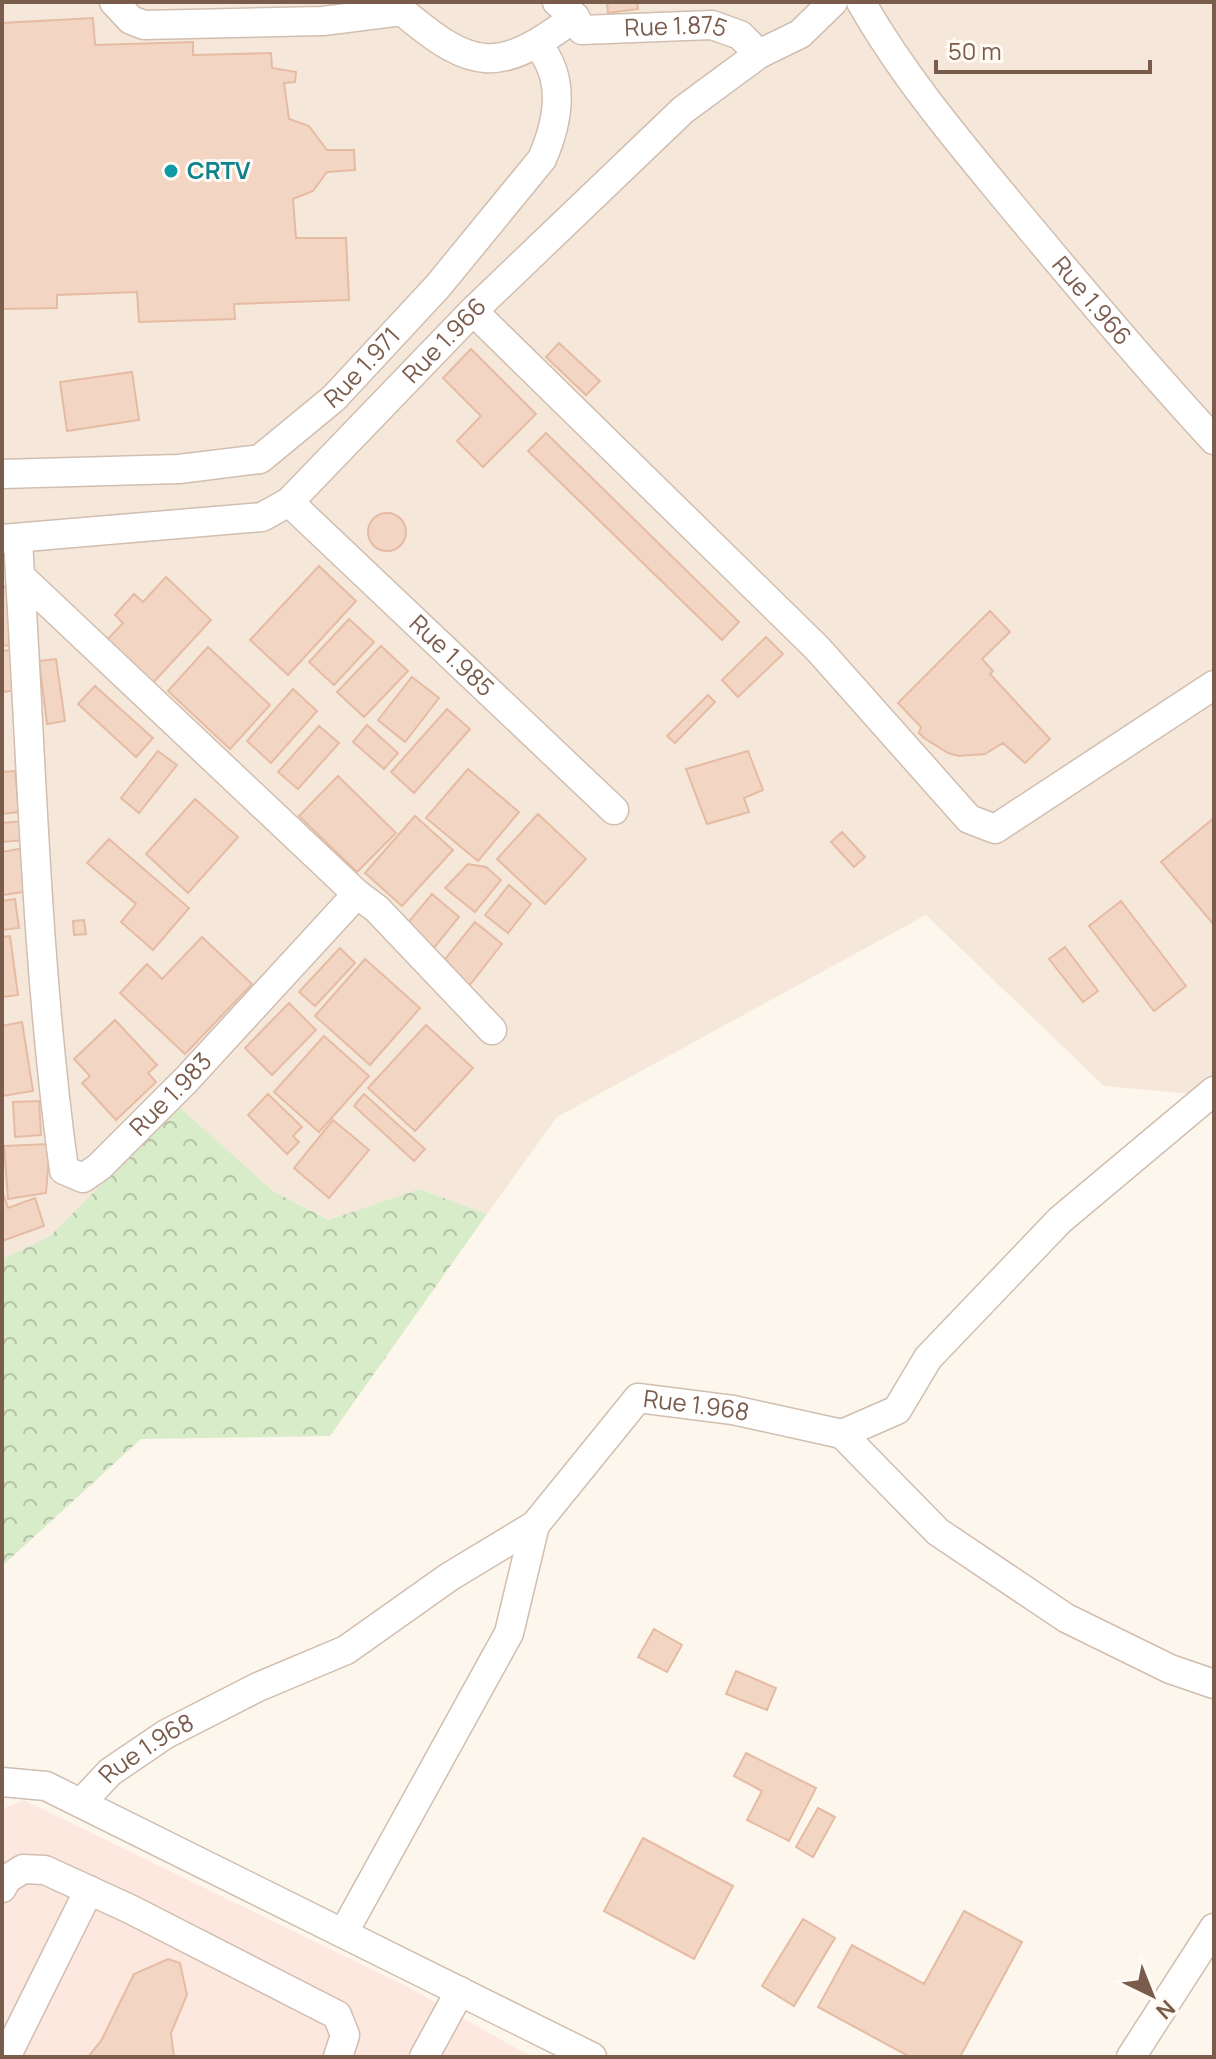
<svg xmlns="http://www.w3.org/2000/svg" width="1216" height="2059" font-family="Manrope,sans-serif">
<style>
.residential{fill:#f5e8da}
.commercial{fill:#fde8e0}
.forest{fill:url(#forest-crowns)}
.building{fill:#f3d5c3;stroke:#e6bba3;stroke-width:2}
.lines{fill:none;stroke-linecap:round;stroke-linejoin:round}
.minor-casing{stroke:#d1beb0;stroke-width:31}
.minor{stroke:#fff;stroke-width:28}
.culture-dot{fill:#0f9aa8;stroke:#fffaf3;stroke-width:3}
.labels{text-anchor:middle;stroke-width:6;stroke-linejoin:round;paint-order:stroke}
.street-label{font-size:24px;fill:#7a5c4d;stroke:#fffaf3}
.culture-label{font-size:24px;font-weight:bold;fill:#0d838f;stroke:#fffaf3;text-anchor:start}
</style>
<defs>
<pattern id="forest-crowns" width="20" height="18" patternUnits="userSpaceOnUse" patternTransform="scale(2)"><rect width="20" height="18" fill="#d8ecc9"/><path d="M2 6a3 3 0 1 1 6 0M12 15a3 3 0 1 1 6 0" fill="none" stroke="#b4c2a5"/></pattern>
</defs>
<rect width="100%" height="100%" fill="#fdf6ec"/>
<path class="residential" d="M2,2H1214V1096L1104,1086L926,915L557,1117L487,1214L419,1189L330,1220L273,1191L179,1108L50,1236L2,1259Z"/>
<path class="commercial" d="M24,1800L408,1987L532,2057H2V1809Z"/>
<path class="forest" d="M179,1107L273,1191L329,1220L419,1189L487,1214L330,1436L141,1439L2,1566V1259L50,1236Z"/>
<path class="building" d="M607,2H637L638,9L608,13Z
M93,18L95,45L193,42V55L271,53L272,68L296,72L295,82L284,83L289,119L309,126L327,150H354L355,170L327,172L313,191L293,199L296,238H346L349,300L234,304L235,319L139,322L137,292L57,295V308L2,309V23Z
M559,343L600,381L586,395L546,357Z
M471,349L536,414L483,467L457,441L481,416L443,378Z
M132,372L139,420L67,431L60,382Z
M546,433L739,622L722,640L528,451Z
M368 532a19 19 0 1 1 38 0a19 19 0 1 1-38 0Z
M319,566L356,601L288,675L250,640Z
M166,577L211,620L151,685L105,642L123,623L115,615L134,594L143,602Z
M2,584L9,591L11,645L2,646Z
M990,611L1010,632L982,659L993,671L990,674L1050,739L1025,763L1003,743L985,754L959,756L948,753L924,738L919,733L921,727L898,703Z
M349,619L374,642L334,685L309,662Z
M766,637L783,654L738,697L722,680Z
M381,646L408,671L364,717L337,692Z
M208,647L270,705L230,749L168,691Z
M13,650L18,690L2,692V651Z
M56,659L65,721L47,724L39,661Z
M412,677L439,698L405,742L378,720Z
M95,686L153,738L136,757L78,704Z
M293,689L317,711L271,763L247,741Z
M708,695L715,702L675,743L667,736Z
M447,709L470,729L414,793L391,772Z
M367,725L398,753L384,769L353,742Z
M319,726L339,743L298,789L278,772Z
M158,751L177,765L139,813L121,798Z
M748,751L763,790L744,798L749,812L707,824L686,769Z
M468,769L519,812L478,861L426,818Z
M15,771L19,812L2,814V772Z
M338,776L396,833L357,872L299,816Z
M195,799L238,837L188,893L146,854Z
M538,814L586,859L545,904L497,859Z
M415,816L453,850L402,906L365,873Z
M1214,818V925L1161,862Z
M23,821L24,840L2,842V823Z
M842,832L865,857L854,867L831,842Z
M109,839L189,908L153,950L121,922L136,904L87,863Z
M24,848L30,891L3,895L2,852Z
M468,864L486,867L501,880L475,912L445,888Z
M509,885L531,904L508,933L485,915Z
M432,894L459,917L429,954L401,931Z
M15,899L19,928L2,930V901Z
M1121,901L1186,986L1154,1011L1089,926Z
M84,920L86,934L74,935L73,921Z
M475,922L502,944L469,986L441,964Z
M10,936L18,995L2,997V937Z
M202,937L252,984L185,1054L120,993L147,964L162,979Z
M1065,947L1098,991L1083,1002L1049,959Z
M340,948L355,963L315,1006L299,992Z
M365,959L420,1008L370,1065L315,1016Z
M289,1003L316,1030L272,1075L245,1048Z
M115,1020L157,1065L148,1073L156,1082L116,1120L82,1083L90,1076L74,1059Z
M22,1022L33,1091L2,1096V1026Z
M426,1025L473,1068L415,1131L368,1088Z
M324,1036L369,1076L319,1132L274,1092Z
M268,1094L302,1127L293,1136L299,1142L287,1154L248,1115Z
M364,1094L425,1149L414,1161L354,1106Z
M39,1101L41,1135L15,1137L13,1102Z
M333,1120L369,1150L329,1198L294,1168Z
M50,1144L46,1193L8,1199L4,1146Z
M2,1190L8,1208L35,1198L44,1226L2,1241Z
M654,1629L682,1645L667,1672L638,1657Z
M736,1671L776,1688L767,1710L726,1694Z
M746,1753L816,1788L789,1841L747,1820L762,1791L734,1776Z
M818,1808L835,1817L813,1857L796,1847Z
M643,1838L733,1886L694,1959L604,1911Z
M964,1911L1022,1942L960,2057H910L818,2007L852,1945L924,1984Z
M803,1919L835,1938L794,2006L762,1986Z
M168,1959L180,1963L187,1995L171,2033L174,2057H88L101,2041L134,1974Z"/>
<g class="lines">
<g class="minor-casing">
<g id="minor">
<path d="M114,2L131,20L144,25L323,21L402,11C474,72 499,74 575,17"/>
<path id="s1" d="M557,2L575,17L582,30L712,25L740,35L759,54"/>
<path id="s2" d="M861,2C902,74 954,136 1006,199C1074,281 1142,362 1214,440"/>
<path d="M473,311L818,649L969,819L995,829L1214,685"/>
<path id="s3" d="M2,474L179,469L260,459L334,398L438,286L542,159C559,120 566,79 538,45"/>
<path id="s4" d="M289,502L614,810"/>
<path id="s5" d="M18,538L20,576C32,774 37,973 64,1170L83,1178L99,1167L187,1079L357,894L20,576"/>
<path id="s6" d="M2,539L262,517L289,502L473,311L683,110L759,54L800,34L833,2"/>
<path d="M357,894L377,909L492,1030"/>
<path d="M842,1434L938,1532L1066,1618L1170,1669L1214,1684"/>
<path d="M2,1782L46,1786L592,2057"/>
<path id="s7" d="M81,1803L110,1772L166,1734L258,1687L346,1650L449,1577L535,1525L638,1398L733,1410L842,1434L897,1410L928,1358L1060,1220L1214,1091"/>
<path d="M2,1888L7,1879L23,1869L45,1870L130,1909L337,2015L345,2035L338,2057"/>
<path d="M344,1932L509,1633L535,1525"/>
<path d="M6,2057L89,1890"/>
<path d="M424,2057L460,1991"/>
<path d="M1131,2057L1214,1928"/>
</g>
</g>
<use href="#minor" class="minor"/>
</g>
<circle class="culture-dot" cx="171" cy="171" r="8"/>
<g class="labels">
<g class="street-label">
<text dy="8" stroke="none"><textPath href="#s1" startOffset="132">Rue 1.875</textPath></text>
<text dy="8" stroke="none"><textPath href="#s2" startOffset="378">Rue 1.966</textPath></text>
<text dy="8" stroke="none"><textPath href="#s6" startOffset="516">Rue 1.966</textPath></text>
<text dy="8" stroke="none"><textPath href="#s3" startOffset="396">Rue 1.971</textPath></text>
<text dy="8" stroke="none"><textPath href="#s4" startOffset="224">Rue 1.985</textPath></text>
<text dy="8" stroke="none"><textPath href="#s5" startOffset="776">Rue 1.983</textPath></text>
<text dy="8" stroke="none"><textPath href="#s7" startOffset="758">Rue 1.968</textPath></text>
<text dy="8" stroke="none"><textPath href="#s7" startOffset="86">Rue 1.968</textPath></text>
</g>
<g class="culture-label">
<text x="187" y="179">CRTV</text>
</g>
</g>
<rect width="1216" height="2059" fill="none" stroke="#7a5c4d" stroke-width="8"/>
<g transform="translate(1152 1995) rotate(137)" stroke="#fffaf3" stroke-width="6" paint-order="stroke">
<path d="M0-6L14 30L0 20L-14 30Z" fill="#7a5c4d"/>
<text y="-12" font-size="22" font-weight="bold" text-anchor="middle" fill="#7a5c4d">N</text>
</g>
<path d="M936 60v12h214v-12" fill="none" stroke="#7a5c4d" stroke-width="4"/>
<text x="948" y="60" font-size="24" fill="#7a5c4d" stroke="#fffaf3" stroke-width="6" paint-order="stroke">50 m</text>
</svg>
